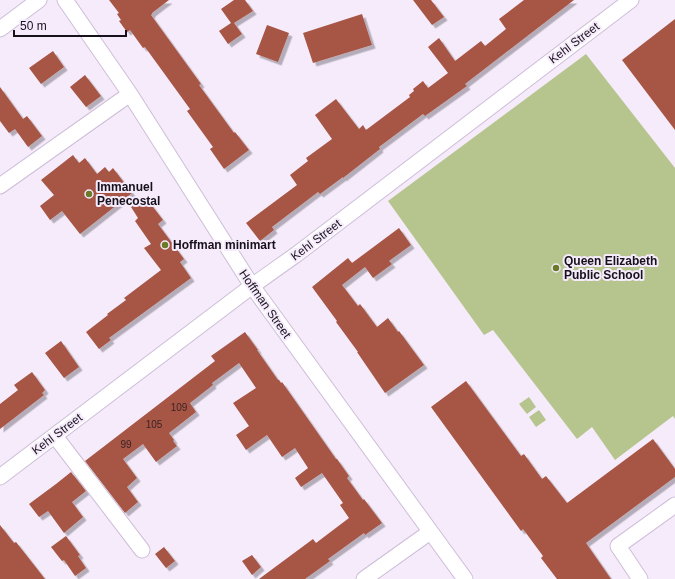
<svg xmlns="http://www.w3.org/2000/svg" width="675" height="579" font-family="Helvetica,sans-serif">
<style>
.green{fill:#b6c58d}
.building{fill:#a75644;filter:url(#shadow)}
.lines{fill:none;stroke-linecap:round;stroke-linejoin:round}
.minor-casing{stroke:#cebed8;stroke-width:17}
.minor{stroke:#fff;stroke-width:15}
.poi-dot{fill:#6a7a29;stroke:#f5ebfb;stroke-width:1.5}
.labels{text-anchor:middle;stroke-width:4;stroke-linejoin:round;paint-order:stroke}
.number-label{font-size:10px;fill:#3b2225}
.street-label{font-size:12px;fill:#17111b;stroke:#f5ebfb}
.poi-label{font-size:12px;font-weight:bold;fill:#17111b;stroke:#f5ebfb;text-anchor:start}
</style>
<defs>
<filter id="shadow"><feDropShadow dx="3.5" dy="3.5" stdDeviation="0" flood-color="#0004"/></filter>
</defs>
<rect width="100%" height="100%" fill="#f5ebfb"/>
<path class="green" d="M586,54L675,168V419L673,416L615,460L592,427L577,439L493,330L484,335L388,201Z
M529,397L536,407L527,414L519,404Z
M539,410L546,420L536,427L529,417Z"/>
<path class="building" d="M109,0H169L152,13V14L151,15L201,84L199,85L234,133L235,132L249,150L224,169L210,149L213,147L187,111L190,109L145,47L143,48L130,30L127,32L119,21L121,20L117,14L119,13Z
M234,0H245L253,11L234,23L242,34L228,44L219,31L231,23L221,9Z
M413,0H431L444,17L432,25Z
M524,0H574L465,84L467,86L425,116L423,114L379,147L380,149L343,178V177L320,194L318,192L272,227L274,230L260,241L246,223L297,185L290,175L308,161L306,158L332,139L315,115L336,99L359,129L363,125L366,130L410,97L409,95L414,91L413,89L423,81L428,88L448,73L428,47L439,38L455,61L481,41L485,46L506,29L499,19Z
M362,14L372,45L313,63L303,33Z
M675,19V130L622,60Z
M267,25L289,33L278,62L256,54Z
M53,51L64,67L41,84L29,68Z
M85,75L101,96L86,107L70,87Z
M0,87L23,119L27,116L42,136L28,147L15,129L9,133L0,121Z
M73,155L79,163L85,158L97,174L105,167L109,172L113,168L132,193L80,234L62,211L50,220L40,206L54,195L41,180Z
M142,199L146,206L150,203L163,220L158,224L184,259L180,262L191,278L109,338L111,340L99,349L86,332L108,315L107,314L126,300L124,298L161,270L144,248L151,244L135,221L138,218L131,207Z
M399,228L411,245L389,261L392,264L373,278L365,267L342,285L358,306L360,304L377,327L388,318L398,332L399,331L424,365L385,393L357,352H358L336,322L337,321L312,287L348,258L352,263Z
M245,332L258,350H257L278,380H279L281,383L282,382L336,459H337L349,476L347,478L363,500L364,499L382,523L365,535L364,533L328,559L330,561L305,579H259L313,539L316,543L349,518L340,505L343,503L322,473L301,487L295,478L308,468L295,448L282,457L267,435L246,450L236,435L249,426L233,403L256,388L239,363L212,383L213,385L190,403L196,412L169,433L174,440L173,441L177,446L156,462L143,444L123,459L137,478L127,487L138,502L125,513L85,461L215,361L211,356Z
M61,341L79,367L64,378L45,353Z
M32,372L45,390L42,393L44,395L0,429V404L18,390L14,385Z
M466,381L521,456L524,454L542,479L546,476L567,503L653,439L675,469V477L586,543L611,579H557L541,558L543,556L523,529L521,531L431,407Z
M71,472L86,491L72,502L83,517L64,533L48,511L39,517L29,504L56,484Z
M0,525L14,543L16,542L45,579H0Z
M66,536L80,555L78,556L86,568L75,576L64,560L62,561L51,547Z
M164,547L175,561L166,568L155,554Z
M252,555L261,567L252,575L242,561Z"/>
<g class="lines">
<g class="minor-casing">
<path id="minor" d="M65,0L130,94L252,286L465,579
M0,29L39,0
M0,186L130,94
M55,436L142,550
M0,477L252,286L297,254L631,0
M364,579L430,532
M640,579L618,546L675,505"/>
</g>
<use href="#minor" class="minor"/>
</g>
<g class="poi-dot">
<circle cx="89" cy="194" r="4"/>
<circle cx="165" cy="245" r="4"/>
<circle cx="556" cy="268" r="4"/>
</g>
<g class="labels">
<g class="number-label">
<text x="179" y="411">109</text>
<text x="154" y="428">105</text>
<text x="126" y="448">99</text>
</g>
<g class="street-label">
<text transform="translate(574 43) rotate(-37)" y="4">Kehl Street</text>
<text transform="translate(316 240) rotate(-37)" y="4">Kehl Street</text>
<text transform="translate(265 304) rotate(55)" y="4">Hoffman Street</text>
<text transform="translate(57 434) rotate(-37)" y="4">Kehl Street</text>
</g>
<g class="poi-label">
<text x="97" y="191">Immanuel<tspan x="97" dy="14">Penecostal</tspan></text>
<text x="173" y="249">Hoffman minimart</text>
<text x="564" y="265">Queen Elizabeth<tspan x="564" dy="14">Public School</tspan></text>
</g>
</g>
<path d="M14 30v6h112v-6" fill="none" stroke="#17111b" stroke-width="2"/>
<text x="20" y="30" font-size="12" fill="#17111b" stroke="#f5ebfb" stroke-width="3" paint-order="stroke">50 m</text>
</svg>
